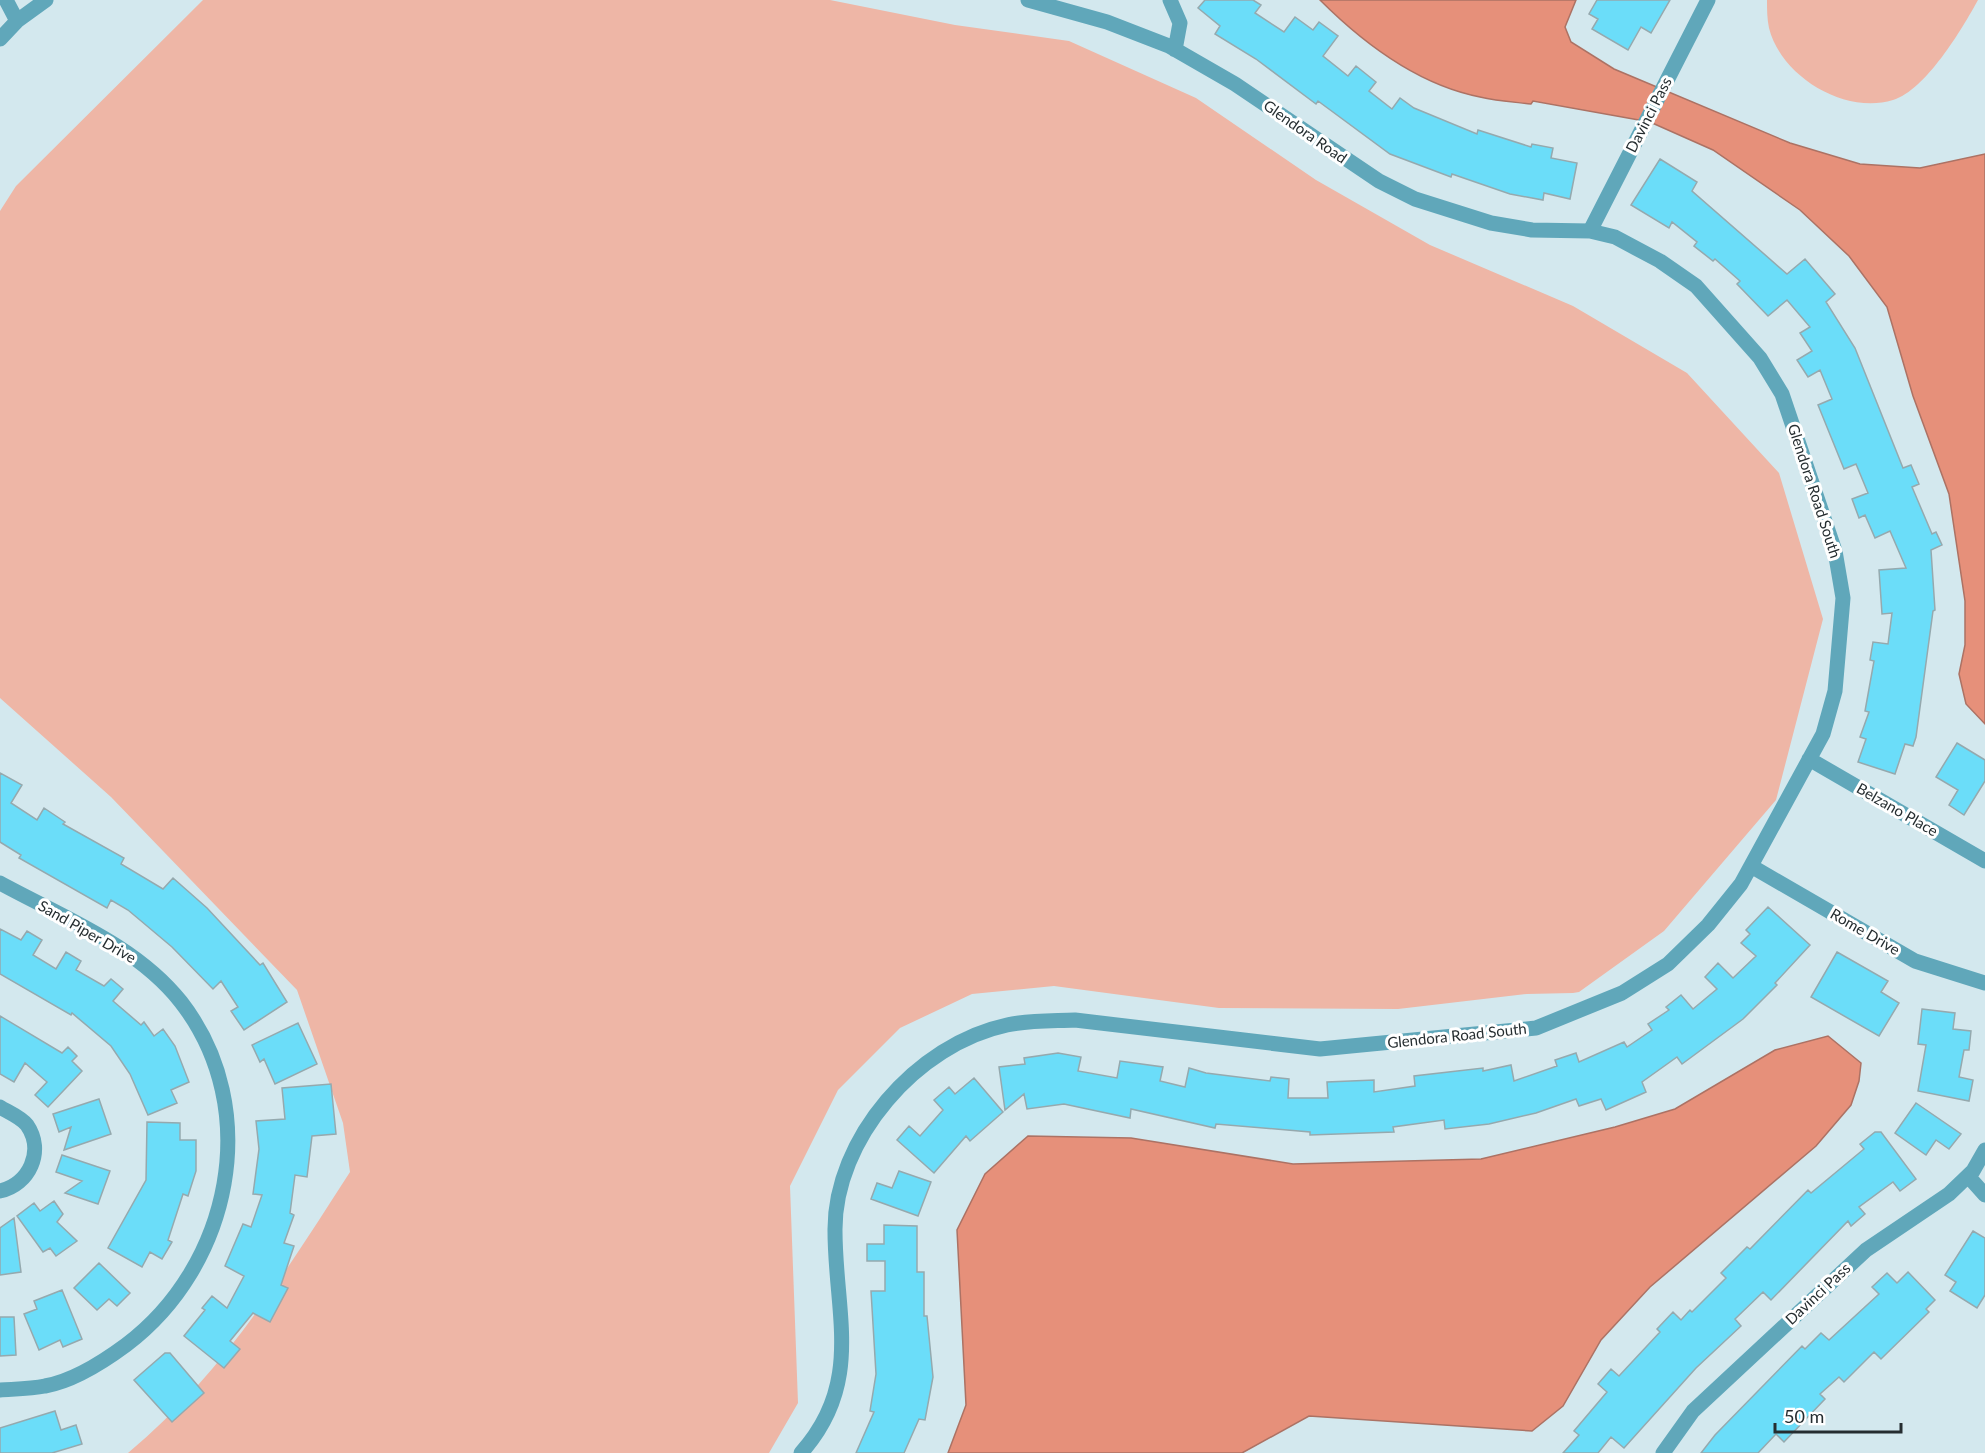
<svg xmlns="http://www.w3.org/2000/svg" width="1985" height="1453" font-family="Lato,sans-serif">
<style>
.green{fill:#eeb6a6}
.water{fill:#e6907a;stroke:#ac7264;stroke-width:1.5}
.building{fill:#6bddf9;stroke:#95a9ae;stroke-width:1.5}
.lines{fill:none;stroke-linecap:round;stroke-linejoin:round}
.minor{stroke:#60a7ba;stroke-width:15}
.labels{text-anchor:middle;stroke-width:6;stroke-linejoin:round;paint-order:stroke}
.street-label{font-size:15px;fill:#252d30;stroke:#fff}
</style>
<rect width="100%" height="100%" fill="#d3e8ee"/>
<path class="green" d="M203,0H830L955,25L1069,41L1196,98L1316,180L1430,245L1573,306L1687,373L1779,473L1823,619L1776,800L1664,931L1579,992L1573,993L1527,994L1398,1009L1219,1008L1054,986L972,994L900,1028L838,1090L790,1186L798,1403L769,1453H128C223,1374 284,1274 350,1172L343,1123L297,990L111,797L0,698V211L16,186Z
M1767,0H1978C1962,29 1926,90 1893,100C1844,115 1781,76 1769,28C1767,19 1767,9 1767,0Z"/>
<path class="water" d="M1320,0H1576L1565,27L1571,42L1614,69L1790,143L1860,164L1920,168L1985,154V724L1966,704L1959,674L1965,645V601L1949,494L1913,396L1887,307L1849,256L1800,210L1713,150L1650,122L1533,101L1531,104C1514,102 1497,101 1480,97C1419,85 1363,43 1320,0Z
M1828,1036L1861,1063L1859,1081L1851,1105L1816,1146L1650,1287L1601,1340L1563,1406L1532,1431L1309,1416L1242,1453H948L966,1405L957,1230L985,1174L1028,1136L1131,1138L1293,1164L1481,1159L1615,1127L1675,1109L1775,1050Z"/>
<path class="building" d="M1205,0H1253L1261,5L1255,13L1284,32L1295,17L1313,30L1319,22L1338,36L1323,56L1348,76L1356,66L1376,82L1369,91L1392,109L1400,98L1414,108L1477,134L1478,130L1531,147L1532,144L1553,148L1551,158L1577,163L1570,199L1544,193L1543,200L1510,194L1452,174L1451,177L1390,154L1318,101L1316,104L1256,59L1215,34L1220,26L1198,8Z
M1597,0H1670L1651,33L1641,27L1628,50L1592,29L1598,19L1589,14Z
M1660,159L1697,182L1692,191L1787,274L1805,259L1835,294L1826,302L1855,348L1903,468L1911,465L1919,484L1912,487L1932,534L1936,532L1942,545L1931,550L1935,610L1933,611L1916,737L1913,746L1905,744L1895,774L1858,762L1866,739L1860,737L1869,712L1865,711L1874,661L1870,660L1873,642L1888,644L1892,613L1882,614L1879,570L1906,568L1890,531L1875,538L1865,515L1859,518L1852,499L1868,493L1856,464L1844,469L1818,405L1832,399L1820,370L1808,377L1797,360L1812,351L1800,333L1810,327L1787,300L1768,316L1737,284L1740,281L1715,259L1713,261L1694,246L1697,242L1672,222L1669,228L1631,205Z
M1957,743L1985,760V781L1964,815L1949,805L1958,790L1936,777Z
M0,773L22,785L11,803L37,820L44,808L65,822L63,824L124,858L121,864L163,889L173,878L207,908L260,965L263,963L287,1002L244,1030L231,1011L238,1007L221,981L213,989L172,947L128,910L111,900L107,908L19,858L21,855L0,842Z
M1768,907L1810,945L1775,983L1777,985L1743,1019L1682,1064L1677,1057L1642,1082L1646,1092L1606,1110L1601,1099L1579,1106L1576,1099L1536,1113L1489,1124L1445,1129L1444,1120L1393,1127L1394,1132L1310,1135V1132L1216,1124L1215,1128L1131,1109L1130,1118L1064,1104L1027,1109L1024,1094L1005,1110L999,1067L1025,1064L1024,1058L1058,1053L1081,1057L1078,1071L1117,1078L1120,1061L1163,1067L1160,1081L1185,1087L1189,1068L1206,1073L1270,1081L1271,1077L1289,1079L1288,1098H1328L1327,1082L1374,1080V1092L1415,1086L1414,1076L1483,1068V1071L1511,1065L1514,1081L1557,1066L1555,1060L1576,1053L1579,1062L1624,1042L1627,1047L1652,1030L1648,1024L1669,1010L1666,1007L1681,995L1693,1009L1717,989L1705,977L1718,963L1733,978L1756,956L1741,943L1750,934L1746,930Z
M0,929L21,940L27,931L42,940L33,955L56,969L66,952L81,961L76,970L104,986L111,979L123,989L113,1001L141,1025L144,1022L154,1036L163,1029L175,1046L189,1082L171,1090L177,1103L148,1115L130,1074L111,1046L72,1013L71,1015L0,974Z
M1837,952L1888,981L1881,992L1899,1003L1879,1036L1811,997Z
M1922,1009L1955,1013L1953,1029L1971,1031L1969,1050H1964L1959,1077L1973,1080L1969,1101L1918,1091L1926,1045L1918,1044Z
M0,1016L62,1053L68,1047L77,1056L72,1061L82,1071L48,1107L35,1095L47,1082L25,1063L14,1082L0,1074Z
M298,1023L317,1064L275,1084L264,1059L260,1062L252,1045Z
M974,1078L1003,1112L970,1141L966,1136L934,1173L897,1140L909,1126L920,1136L943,1110L934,1100L949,1087L955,1094Z
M331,1084L336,1134L312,1136L307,1177L295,1175L290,1213L294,1215L284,1243L294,1246L281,1285L288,1288L270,1322L253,1313L230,1341L240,1349L224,1368L184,1336L205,1310L202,1308L212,1296L227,1308L244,1276L225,1266L243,1224L251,1227L262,1195L253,1194L259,1149L256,1121L285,1119L282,1088Z
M99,1099L111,1134L64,1150L71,1127L59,1132L53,1114Z
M1916,1103L1961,1134L1949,1149L1936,1140L1926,1155L1895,1133Z
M147,1122L180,1123V1140H196V1171L188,1196L183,1194L168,1240L172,1242L162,1259L150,1252L142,1267L108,1248L146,1180Z
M1875,1132H1881L1916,1179L1900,1191L1893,1182L1859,1207L1865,1214L1851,1226L1848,1221L1771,1300L1763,1292L1735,1319L1741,1326L1696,1368L1624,1448L1611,1437L1598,1453H1563L1579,1435L1574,1431L1607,1392L1598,1384L1611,1369L1619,1376L1660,1332L1657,1329L1673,1312L1681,1320L1690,1310L1692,1312L1726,1278L1721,1273L1747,1247L1750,1249L1808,1190L1811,1193L1864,1149L1860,1144Z
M62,1155L110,1171L98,1204L65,1193L82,1181L56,1172Z
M899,1171L931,1182L918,1216L871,1199L877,1183L892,1188Z
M54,1201L63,1214L57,1222L77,1241L56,1256L50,1248L43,1252L17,1216L34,1203L40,1211Z
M14,1218L21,1272L0,1275V1228Z
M884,1225L917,1226V1272H924V1316H927L933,1377L925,1420L919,1419L904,1453H856L874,1412L870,1411L876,1374L871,1291H885V1261H867V1244H884Z
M1973,1231L1985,1238V1295L1977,1308L1950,1291L1956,1282L1945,1275Z
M99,1263L130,1293L117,1306L109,1299L97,1310L74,1288Z
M1908,1272L1935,1300L1926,1309L1929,1312L1881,1359L1874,1352L1844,1382L1839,1377L1820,1394L1825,1399L1784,1442L1776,1434L1758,1453H1701L1715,1435L1802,1346L1805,1349L1821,1333L1829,1340L1879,1294L1872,1287L1887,1273L1897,1283Z
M62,1290L82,1339L63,1347L60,1340L39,1350L24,1314L37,1309L34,1301Z
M0,1317H14L16,1355L0,1356Z
M165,1353H170L204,1393L172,1422L134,1380Z
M55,1411L61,1430L76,1425L82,1444L52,1453H0V1428Z"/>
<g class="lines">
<path class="minor" d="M6,0L17,21
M1170,0L1180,23L1175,50
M0,39L17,21L46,0
M1590,231L1708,0
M1809,759L1985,861
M1751,866L1915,961L1985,983
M0,883C62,917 136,945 181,1002C264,1109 231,1266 126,1345C103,1362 74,1381 45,1386C31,1389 15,1389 0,1390
M0,1107C8,1112 21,1117 27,1125C45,1151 29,1185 0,1191
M1968,1176L1985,1195
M801,1453C864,1383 835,1313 835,1231C834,1139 917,1044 1007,1025C1029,1020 1052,1021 1075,1020L1320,1049L1536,1028L1622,993L1668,964L1708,925L1741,884L1823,734L1835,691L1843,598L1835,551L1782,394L1760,358L1696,286L1660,261L1615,237L1590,231L1532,230L1491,223L1415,199L1379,181L1235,84L1169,46L1107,22L1028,0
M1663,1453L1693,1411L1866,1250L1949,1194L1973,1171L1985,1150"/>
</g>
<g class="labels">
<g class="street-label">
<text transform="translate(1649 115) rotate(-63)" y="5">Davinci Pass</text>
<text transform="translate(1305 132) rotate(35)" y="5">Glendora Road</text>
<text transform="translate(1814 491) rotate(72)" y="5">Glendora Road South</text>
<text transform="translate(1897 810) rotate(30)" y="5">Belzano Place</text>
<text transform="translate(87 932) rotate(30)" y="5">Sand Piper Drive</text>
<text transform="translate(1865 932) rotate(30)" y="5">Rome Drive</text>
<text transform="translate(1457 1036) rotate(-6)" y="5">Glendora Road South</text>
<text transform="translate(1818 1294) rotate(-43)" y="5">Davinci Pass</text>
</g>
</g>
<path d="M1775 1423v9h126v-9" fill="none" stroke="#252d30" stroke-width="3"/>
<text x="1784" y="1423" font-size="18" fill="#252d30" stroke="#ffffff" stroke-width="4.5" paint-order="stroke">50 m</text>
</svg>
